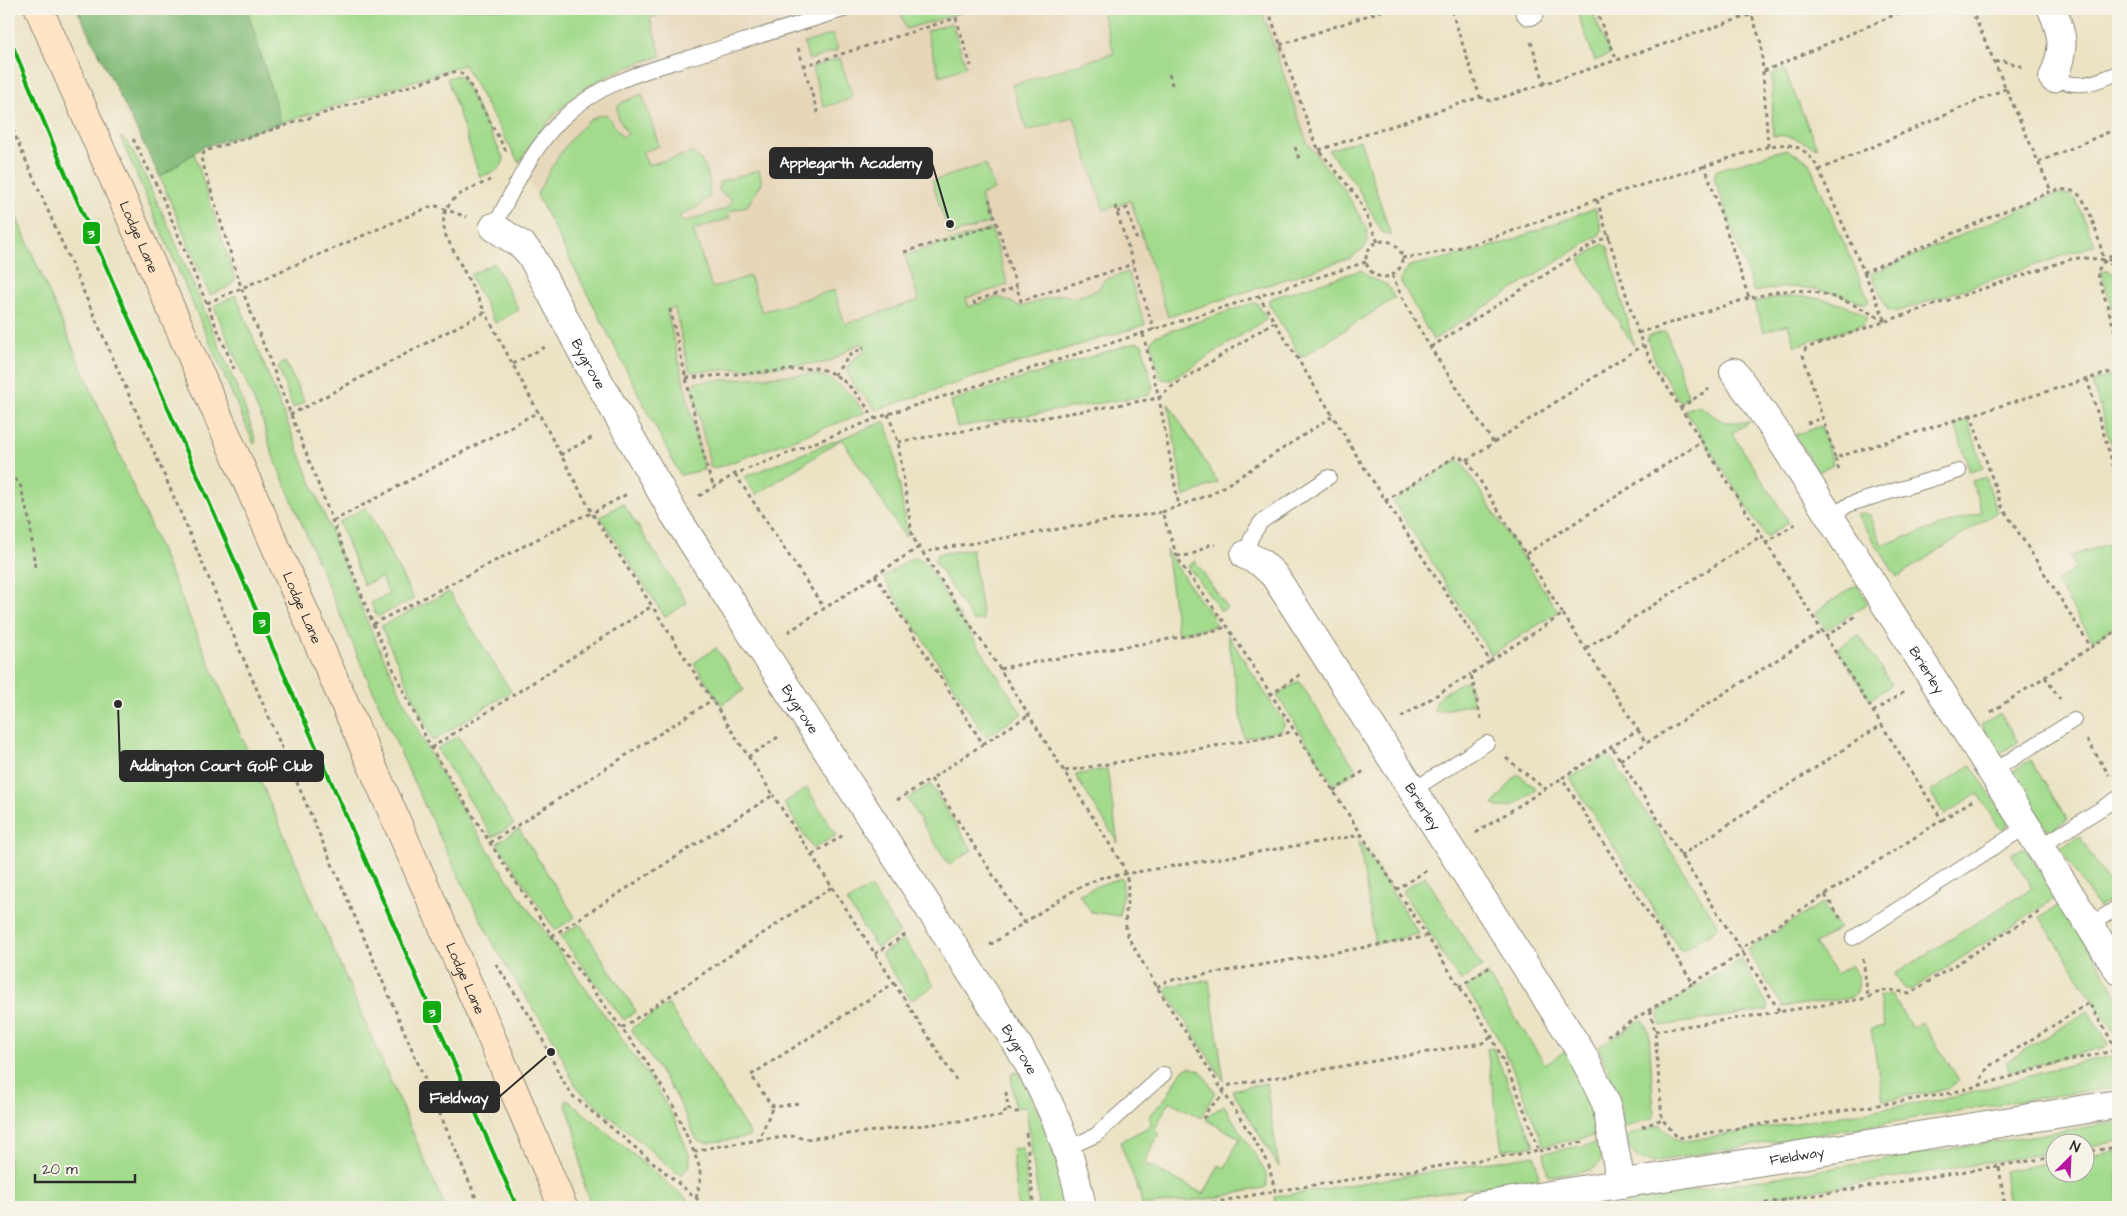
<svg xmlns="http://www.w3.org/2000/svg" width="2127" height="1216" font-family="'Architects Daughter',sans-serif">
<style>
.built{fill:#e6d5b7}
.green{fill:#a3db8d;stroke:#67835c}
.forest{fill:#82bb78;stroke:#567352}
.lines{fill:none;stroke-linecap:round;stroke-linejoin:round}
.lane-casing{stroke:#8b8778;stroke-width:16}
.street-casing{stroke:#8b8778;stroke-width:30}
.secondary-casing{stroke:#8b8778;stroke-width:30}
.path{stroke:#8b8778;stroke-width:3;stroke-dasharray:4 4;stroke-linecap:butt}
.lane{stroke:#fff;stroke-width:14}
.street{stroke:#fff;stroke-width:28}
.secondary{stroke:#ffe4c6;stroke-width:28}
.tram-1-casing{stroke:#f7f3e8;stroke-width:8}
.tram-1{stroke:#1a1;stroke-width:4}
.labels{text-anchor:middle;stroke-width:4;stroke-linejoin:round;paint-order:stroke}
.street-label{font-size:14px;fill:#2b2b2b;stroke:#f7f3e8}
.leader{fill:none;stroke:#2b2b2b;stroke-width:2}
.callout-dot{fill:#2b2b2b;stroke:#f7f3e8;stroke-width:2}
.callout{fill:#2b2b2b;stroke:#2b2b2b;stroke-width:2}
.callout-label{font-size:15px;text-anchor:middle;font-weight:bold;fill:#fff}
.line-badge{stroke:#f7f3e8;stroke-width:2}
.badge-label{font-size:14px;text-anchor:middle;font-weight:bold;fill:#fff}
</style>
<rect width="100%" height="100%" fill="#f7f3e8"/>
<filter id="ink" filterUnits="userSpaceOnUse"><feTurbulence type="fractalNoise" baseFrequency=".02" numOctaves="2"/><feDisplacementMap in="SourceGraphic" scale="10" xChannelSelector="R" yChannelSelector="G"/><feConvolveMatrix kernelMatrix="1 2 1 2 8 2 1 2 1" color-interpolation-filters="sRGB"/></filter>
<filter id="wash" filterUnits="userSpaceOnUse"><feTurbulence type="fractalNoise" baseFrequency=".0096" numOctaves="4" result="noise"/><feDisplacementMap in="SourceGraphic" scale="20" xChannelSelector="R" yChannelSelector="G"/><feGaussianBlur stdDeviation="1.12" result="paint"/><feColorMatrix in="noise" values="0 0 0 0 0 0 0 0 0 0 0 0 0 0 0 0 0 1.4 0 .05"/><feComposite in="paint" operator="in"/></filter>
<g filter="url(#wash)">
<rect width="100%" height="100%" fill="#ebe3c4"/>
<path class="built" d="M247,9H1268L1313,138L1358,254L1351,258L1145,325L1002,368L865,413L722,466L680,475L537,195L464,65L281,123Z"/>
<path class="green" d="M247,9H681L650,18L661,56C589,78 559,99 519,163L464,65L281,123Z
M899,9H963L964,12L906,29Z
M1101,9H1261L1307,143L1344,189L1367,229L1368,240L1364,248L1351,258L1168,317L1131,201L1104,210L1074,117L1027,131L1012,85L1114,53Z
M1576,9H1591L1610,54L1595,61Z
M952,23L966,67L940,76L926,31Z
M833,34L838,50L809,60L804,43Z
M840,58L853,98L824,107L812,67Z
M1784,69L1817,148C1803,142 1789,133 1773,136L1772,74Z
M457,75L461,77L504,159C502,171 490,173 480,177L447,78Z
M642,94L659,146L642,152L648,165L692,153C706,159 712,183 709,197L701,205L679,216L683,222L726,209L732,200L719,191V182L759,170L762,183L747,206L728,212L730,218L693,230L712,288L750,276L762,312L834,290L845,324L919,300L905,255L991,229L1008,285L966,298L969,307L999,297L1021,307L1061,294L1073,298L1098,290L1104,280L1128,272L1145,325L1002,368L876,410C861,388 827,372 865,352L862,343C848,347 839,359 824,363L693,372L689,369L675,308L667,310L704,470L680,475L537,195C546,174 581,113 606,114L622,137L628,134L618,118L617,108L621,103Z
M120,137L128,143L137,160L169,227L242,400L256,441L254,444Z
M1360,140L1391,236L1382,232L1356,185L1328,150Z
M1786,149L1808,161L1869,300L1866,304C1826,289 1797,282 1754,292L1714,177L1716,171L1720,169Z
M194,153L235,279L231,286L210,295L160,177Z
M986,164L994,190L980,195L989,223L949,235L932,181Z
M2059,193L2068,195L2076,200L2095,245L1896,312L1887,309L1871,274Z
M9,200L445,1207H9Z
M1595,208L1602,230L1599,235L1433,340L1400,280L1409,266L1470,253L1507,242Z
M1603,244L1608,247L1634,346L1579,260Z
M494,263L519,310L495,323L470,275Z
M1362,270L1370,278L1386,284L1395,298L1301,358L1269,304V299Z
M2107,270L2118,276V325L2101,272Z
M236,295L369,626L422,739L451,792L509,882L654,1084L676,1122L690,1157V1166L682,1174L676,1172L580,1091C567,1074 562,1052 550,1034C531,1005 511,976 494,945C410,786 342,619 272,453L263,422L214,306Z
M1787,296C1814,296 1838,301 1862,313L1866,317V321L1863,325L1795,346L1788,324L1764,332L1754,302Z
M1256,302L1267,319L1171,380L1162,379L1159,375L1151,342L1155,336Z
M1666,331L1687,393L1688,398L1680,402L1657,365L1647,339L1649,336Z
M1137,342L1142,344L1153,387L1149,395L957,427L951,401Z
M285,362L305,402L293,408L278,367Z
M809,374C834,375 851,394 865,413L722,466L711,468L692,386L695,382Z
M2118,374V463H2117L2092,382Z
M1168,403L1218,482L1184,497Z
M1697,405L1724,422H1750L1732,433L1789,522L1766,537L1685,410Z
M1968,420L1983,468L1970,472L1955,424Z
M885,421L893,444L907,533L905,537L842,439L756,495L744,477Z
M1821,426L1833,464L1818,472L1795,435Z
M1456,461L1462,463L1558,612L1491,655L1393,501Z
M1986,477L1997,512L1897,577L1857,515L1863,513L1870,515L1882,545L1982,512L1972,481Z
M623,503L687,603L665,617L600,517Z
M366,507L414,599L377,617L371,603L389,594L381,577L364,585L339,522Z
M2118,541V587L2112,591L2118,613V624L2093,640L2056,582L2076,569L2070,556Z
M972,549L983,620L973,621L934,560L938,554Z
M1166,550L1199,600L1213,616L1215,626L1178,634Z
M912,558H918L924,561L1022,714L986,737L883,577Z
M1195,561L1227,608L1221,611L1188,566Z
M1857,585L1868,603L1826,630L1815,612Z
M449,592L511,691L433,741L381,626Z
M1228,635L1283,721L1284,726L1280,731L1244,738Z
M1859,635L1892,685L1870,699L1837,649Z
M716,648L744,690L721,705L694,663Z
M1299,681L1357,771L1334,785L1277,695Z
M1465,681L1469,683L1473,704L1434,712C1435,694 1452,689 1465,681Z
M2000,713L2018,742L1999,754L1981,725Z
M458,736L514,824L493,837L437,749Z
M1609,754L1719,927L1681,952L1570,778Z
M2030,760L2068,819L2049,832L2010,773Z
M1971,765L2008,822L2007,826L2001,830L1977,793L1945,815L1930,792Z
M1107,769L1118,843L1075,775Z
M1517,774L1535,787V791C1522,799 1509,813 1493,805Z
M930,784L972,850L949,865L907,799Z
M807,788L836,835L813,849L784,803Z
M519,829L575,917L555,930L497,843Z
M2079,836L2117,896L2099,908L2060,848Z
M1359,841L1419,934L1375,944Z
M2021,848L2026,849L2057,897L1911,990L1904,988L1895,974L2032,888L2011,854Z
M1425,876L1482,967L1460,981L1402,891Z
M1122,878L1123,887L1120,916L1091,912L1079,894L1102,884Z
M870,887L900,933L877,948L847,902Z
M1822,903L1839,928L1815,944L1836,974L1851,965C1859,976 1863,990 1850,998L1783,1007L1747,950Z
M2061,904L2111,984L2118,1000V1039L2040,917Z
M580,924L636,1011L624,1020L560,936Z
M904,940L934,986L911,1000L881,954Z
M1741,960L1768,1005V1010L1661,1026L1658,1010Z
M1487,974L1545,1064L1567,1050L1592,1097L1601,1134L1544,1146L1509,1060L1496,1034L1466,988Z
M1209,980L1224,1081L1166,991L1169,986Z
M1891,994L1912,1028L1922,1022L1959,1080L1948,1089L1883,1100L1871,1029L1884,1026L1879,996Z
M668,1004L750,1134L749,1137L706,1143L697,1140L675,1094L631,1029Z
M2088,1011L2108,1043L2105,1047L2010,1072L2006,1062Z
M1643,1019L1649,1033L1654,1117L1624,1128L1619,1095L1598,1047Z
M1493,1048L1534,1146L1502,1150L1487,1049Z
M2114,1056H2118L2117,1087L2030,1099L1652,1162C1636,1161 1628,1151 1627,1136L1661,1125L1674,1139L1680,1142L1960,1096L2069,1065Z
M1189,1067L1201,1071L1215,1092L1201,1118L1169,1101L1154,1131L1159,1134L1144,1163L1204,1194L1219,1165L1225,1168L1240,1138L1206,1120L1209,1115L1224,1105L1266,1173L1267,1186L1263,1188L1214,1198L1142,1206L1140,1194L1120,1142L1152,1125L1149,1117L1167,1096L1182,1071Z
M1018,1072C1041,1115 1060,1159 1067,1207H1039L1026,1107L1015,1108L1011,1074Z
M1266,1083L1279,1167L1232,1090Z
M568,1100L696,1207H592L585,1189L575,1130L565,1102Z
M2118,1122V1141L2085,1147L2084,1144H2054V1152L1711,1207H1620L1629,1201Z
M1602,1142C1603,1155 1603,1164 1591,1170L1548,1176L1544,1153Z
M1023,1148L1029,1207H1018L1012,1149Z
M2118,1151V1207H2009L2004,1171L2054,1162V1174H2084L2085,1157Z
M1535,1155L1539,1178L1351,1207H1276L1274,1197Z"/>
<path class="forest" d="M77,9H247L281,123L203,147L160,177Z"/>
</g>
<g filter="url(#ink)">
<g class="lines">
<g class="lane-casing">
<path id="lane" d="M2053,78C2079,90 2093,83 2118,73
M494,227C513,190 531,150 561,120C602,79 658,68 711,51C756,37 801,23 846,9
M1830,517L1850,504L1959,471
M1245,555L1252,536L1261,522L1329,477
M1993,771L2074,720
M1413,790L1487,743
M2040,847L2118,798
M2090,925L2118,907
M1853,938L2027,826
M1068,1148L1096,1135L1164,1074"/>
</g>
<g class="street-casing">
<g id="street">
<path d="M1529,9L1530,11"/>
<path d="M2052,9C2064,37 2065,49 2053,78"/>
<path id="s1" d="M494,227L523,246L531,255L587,361L673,512L1019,1047C1051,1102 1069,1144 1082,1207"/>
<path id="s2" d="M1734,372L1774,429L2118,970"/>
<path id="s3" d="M1245,555L1260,562L1274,575L1581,1052L1606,1103L1621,1184"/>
<path id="s4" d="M1476,1207L2118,1104"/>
</g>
</g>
<g class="secondary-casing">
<g id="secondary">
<path id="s5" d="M39,9L484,1020L563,1207"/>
</g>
</g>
<path class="path" d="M1268,9L1313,138L1319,150L1358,198L1378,242
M1595,9L1617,60L1753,14
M1750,9L1761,43L1768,146
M1971,9L2051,191
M1531,42L1545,84
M1280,45L1387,9
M798,48L819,117
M1995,62L2003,61L2024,67
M803,66L956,18L971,66
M1764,71L1908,9
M1169,74L1172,85
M1480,97L1491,101L1617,60
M9,122L176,502L480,1207
M133,139L161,194L234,369
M1295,147L1300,162
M1319,150L1480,97L1451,9
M506,151L465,76L457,71L205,151L201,158L241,287L373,624L401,686L431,748L490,843L552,936L644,1058L673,1105L694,1152L700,1169V1180L696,1199
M2039,162L2118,128
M1819,170L2007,88
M989,199L1021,301L1133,264
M1597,200L1638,333L1652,363L1942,820L1740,949
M1115,206L1154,330
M1117,212L1127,208L1136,238L1142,235
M1366 259a18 18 0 1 1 36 0a18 18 0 1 1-36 0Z
M2118,250L2104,261L2118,269
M904,252L997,224
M1402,258C1470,251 1532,223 1595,200C1631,187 1668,178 1705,166
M1864,272L1886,322C1856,304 1820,287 1784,291C1772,292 1761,296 1749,298L1705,166C1718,162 1732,157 1746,153C1777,143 1801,136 1819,170L1864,272L2051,191C2062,189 2073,188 2081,197C2090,208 2101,246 2104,261L2097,272L2118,341
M1392,275C1417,334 1458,388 1493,442
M1258,295L1333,416
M207,303L429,207L436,206L467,217
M975,305L974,301L1017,287
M670,309L707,469L714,487
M1638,333L1749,298
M1143,334L1159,398L1179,507
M1431,347L1598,241L1610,236
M513,364L545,347
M2118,370L2087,379L2118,481
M834,375L851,354L864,348
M686,378L815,368C843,372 860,397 875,419
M2087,379L1971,415L2001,505L2091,647L2118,630
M1680,408L1709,389
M888,414L898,442L912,534L915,541L1000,669L1122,864C1136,893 1120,910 1128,937L1157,987L1268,1162L1275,1191L1539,1151L1519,1096L1492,1037L1227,626L1183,567L1177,556L1162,512L937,549L924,553
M290,415L485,312L445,234C437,198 465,192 490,180
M1807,423L1823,418
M898,442L1159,398L1171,387L1274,322
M560,455L595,436
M1835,458L1803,355L1806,348L2071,259C2087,256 2102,261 2118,260
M1467,460L1643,345
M1839,470L1835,458L1971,415
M9,473L20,484L30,523L35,568
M735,474L824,608
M699,496L735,474L888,414L1366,262
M1162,512L1209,495L1225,486L1333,416L1358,458L1490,661L1563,614L1467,460L1456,456L1385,501
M333,521L538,412L485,312
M1765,543L1798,522
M1526,554L1701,442
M1177,556L1191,555L1211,544L1215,545
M875,575L983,744L931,779
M1563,614L1638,730L1562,778L1693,983L1743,953L1612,747
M373,624L576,519L592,513L538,412
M788,632L919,547
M1825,637L1856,616
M1586,648L1761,536
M1000,669L1012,666L1216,631L1227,626
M2045,677L2060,699
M1270,695L1301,674
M1873,712L1904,692
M1991,712L2091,647
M1401,717L1471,674
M1481,719L1471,674L1490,661
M1638,730L1646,743
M2087,740L2109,775
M983,744L1029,715
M431,748L652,606L592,513L627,494
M748,757L781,735
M1506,758L1545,789L1562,778
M1620,760L1822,631
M1065,771L1281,735L1293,731
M1333,791L1364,771
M897,800L931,779L1024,923
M1942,820L1973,800
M1476,833L1545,789
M490,843L712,700L652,606
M812,855L845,834
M1680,856L1881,725
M1396,890L1427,870
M1825,895L1841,919
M552,936L773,795L712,700
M990,945L1076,889L1100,878L1361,835
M1743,953L1780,1012
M875,954L908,933
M1863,959L1868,998
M496,964L535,1024L561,1078L573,1096L707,1207
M894,983L956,1080
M1157,987L1167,981L1425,937
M1459,987L1490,967
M1650,1010L1655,1031L1662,1119L1678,1138L1951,1093L1981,1085
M622,1028L832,887L773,795
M1655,1031L1868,998C1882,988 1893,989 1909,994L2042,910
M1607,1036L1693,983
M2117,1050L2089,1003L1988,1067L1981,1079V1085L2070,1060L2118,1050
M1222,1091L1230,1085L1482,1043L1492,1037
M1006,1092L1008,1108L1014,1112H1019
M798,1103L776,1107L771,1105L751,1075L894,983L832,887
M1203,1119L1209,1108L1224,1095
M1642,1127L1662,1119
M1026,1133L1034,1207
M759,1140L794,1136L806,1139L1001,1116L1008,1108
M1539,1151L1583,1142
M694,1152L708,1148L759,1140L773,1106
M2084,1152L2118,1147
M1999,1167L2005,1207
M1173,1207L1200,1205L1275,1191
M1741,1207L2054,1157"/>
<use href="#lane" class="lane"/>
<use href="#street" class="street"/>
<use href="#secondary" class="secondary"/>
<g class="tram-1-casing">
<path id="tram-1" d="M9,37L63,168L517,1207"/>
</g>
<use href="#tram-1" class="tram-1"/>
</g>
</g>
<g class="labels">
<g class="street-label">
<text dy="5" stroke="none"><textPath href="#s5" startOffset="249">Lodge Lane</textPath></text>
<text dy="5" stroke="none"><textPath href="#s1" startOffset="170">Bygrove</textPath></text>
<text dy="5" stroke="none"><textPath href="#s5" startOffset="654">Lodge Lane</textPath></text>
<text dy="5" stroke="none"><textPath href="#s2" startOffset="355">Brierley</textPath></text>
<text dy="5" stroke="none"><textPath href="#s1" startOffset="575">Bygrove</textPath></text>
<text dy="5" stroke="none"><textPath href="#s3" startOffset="311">Brierley</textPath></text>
<text dy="5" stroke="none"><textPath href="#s5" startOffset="1059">Lodge Lane</textPath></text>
<text dy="5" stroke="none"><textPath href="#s1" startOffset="980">Bygrove</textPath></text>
<text dy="5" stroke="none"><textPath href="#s4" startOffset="325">Fieldway</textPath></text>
</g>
</g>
<path class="leader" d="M950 224L932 163M118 704L120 766M551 1052L499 1097"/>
<g class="callout-dot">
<circle cx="950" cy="224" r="5"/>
<circle cx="118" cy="704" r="5"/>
<circle cx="551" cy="1052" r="5"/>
</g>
<g class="callout">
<rect x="770" y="148" width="162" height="30" rx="5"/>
<rect x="120" y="751" width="203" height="30" rx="5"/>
<rect x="420" y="1082" width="79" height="30" rx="5"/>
</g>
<g class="callout-label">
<text x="851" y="168">Applegarth Academy</text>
<text x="221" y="771">Addington Court Golf Club</text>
<text x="459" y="1103">Fieldway</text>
</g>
<g class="line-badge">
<rect x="82" y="221" width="19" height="24" rx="5" fill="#1a1"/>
<rect x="252" y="611" width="19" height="24" rx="5" fill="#1a1"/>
<rect x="422" y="1000" width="20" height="24" rx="5" fill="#1a1"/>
</g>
<g class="badge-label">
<text x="91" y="238">3</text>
<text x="262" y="627">3</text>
<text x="432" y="1017">3</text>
</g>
<rect width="2127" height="1216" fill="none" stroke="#f7f3e8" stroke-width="30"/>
<g transform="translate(2070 1158) rotate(24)"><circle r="24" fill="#f7f3e8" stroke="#a5a39c"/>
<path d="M0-4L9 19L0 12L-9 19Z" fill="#b5179e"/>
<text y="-8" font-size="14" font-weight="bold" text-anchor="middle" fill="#2b2b2b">N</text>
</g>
<path d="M35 1174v8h100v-8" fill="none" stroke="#2b2b2b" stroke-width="2.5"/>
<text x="42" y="1174" font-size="15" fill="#2b2b2b" stroke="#f7f3e8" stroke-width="4" paint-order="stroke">20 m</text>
</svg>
